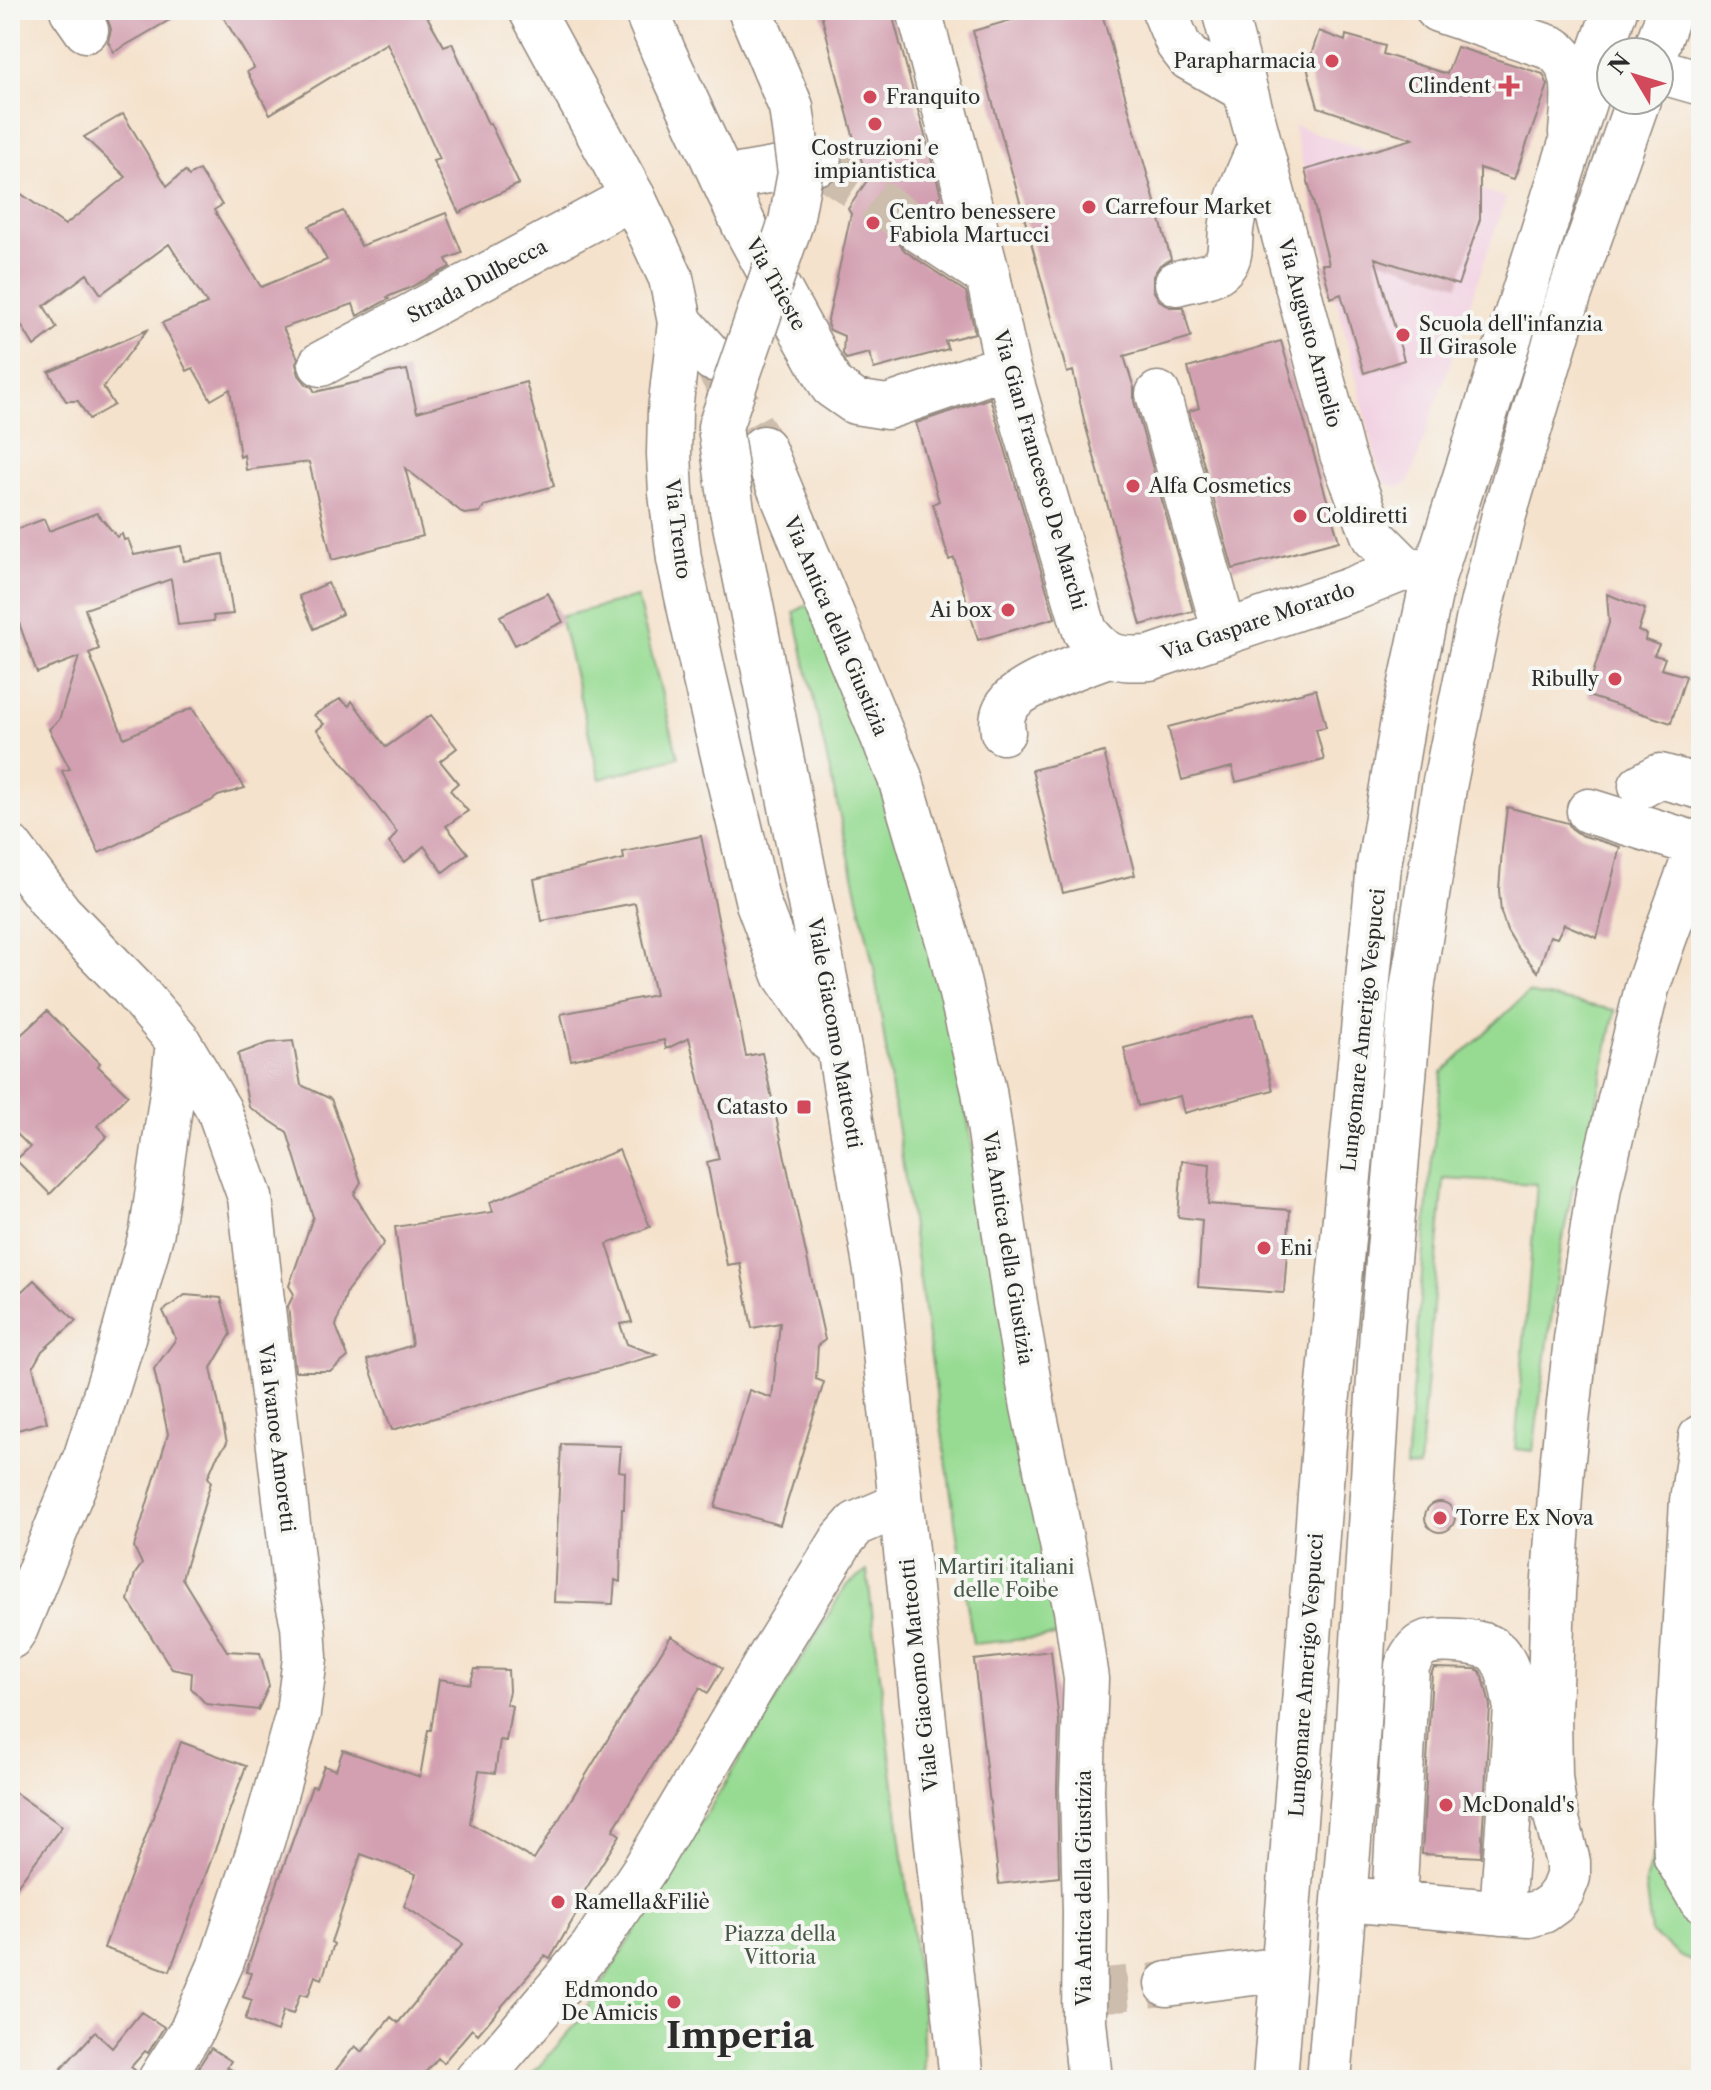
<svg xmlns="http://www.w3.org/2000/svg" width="1711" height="2090" font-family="'Libre Caslon Text',serif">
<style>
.built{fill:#f2cfe1}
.green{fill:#97db93;stroke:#61835f;stroke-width:2}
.building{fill:#d3a0b1}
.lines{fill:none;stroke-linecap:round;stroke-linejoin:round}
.minor-tunnel{stroke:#cdbdac;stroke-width:44;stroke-dasharray:44 22;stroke-linecap:butt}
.minor-casing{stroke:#90867c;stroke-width:47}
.major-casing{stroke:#90867c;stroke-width:47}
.minor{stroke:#fff;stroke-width:44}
.major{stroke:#fff;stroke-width:44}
.major-bridge-casing{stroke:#90867c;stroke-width:47;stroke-linecap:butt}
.major-bridge{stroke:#fff;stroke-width:44}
.poi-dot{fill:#d1495b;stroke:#f6f6f2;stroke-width:3}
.labels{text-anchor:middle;stroke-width:8;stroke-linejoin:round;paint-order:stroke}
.poi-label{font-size:20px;fill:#2b2b2b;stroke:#f6f6f2;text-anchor:start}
.street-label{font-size:20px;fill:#2b2b2b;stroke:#f6f6f2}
.park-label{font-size:20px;fill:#465745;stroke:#f6f6f2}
.town-label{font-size:36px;font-weight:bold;fill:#2b2b2b;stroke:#f6f6f2}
</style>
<rect width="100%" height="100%" fill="#f6f6f2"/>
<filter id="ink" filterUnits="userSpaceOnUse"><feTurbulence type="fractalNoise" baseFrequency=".0125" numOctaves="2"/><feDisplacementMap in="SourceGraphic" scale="16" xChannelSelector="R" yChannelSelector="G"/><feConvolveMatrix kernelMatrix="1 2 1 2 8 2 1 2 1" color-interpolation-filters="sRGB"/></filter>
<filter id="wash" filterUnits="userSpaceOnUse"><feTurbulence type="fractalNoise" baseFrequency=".006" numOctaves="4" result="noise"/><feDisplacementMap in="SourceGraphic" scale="32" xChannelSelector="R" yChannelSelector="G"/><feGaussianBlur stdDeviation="1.8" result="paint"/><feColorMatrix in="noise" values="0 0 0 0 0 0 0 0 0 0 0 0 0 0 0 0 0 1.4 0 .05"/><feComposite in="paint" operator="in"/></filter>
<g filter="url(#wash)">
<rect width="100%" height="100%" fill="#f5e2cc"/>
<path class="built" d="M1293,125L1506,198L1411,477L1409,482L1399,487L1386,484L1381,478Z"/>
<path class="green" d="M637,597L678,757L600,779L560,617Z
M813,602L864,729L936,946L1036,1495L1057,1636L973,1644L874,968L794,612Z
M1528,993L1615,1010L1580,1187L1573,1186L1561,1248L1533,1451L1515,1449L1537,1184L1444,1179L1419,1468L1406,1467L1430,1178L1442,1073Z
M1701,1361V1965L1682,1957L1651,1933L1645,1882L1667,1804L1683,1487Z
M867,1571L922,2008L924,2080H527L580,2020L846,1586Z"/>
<g id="blocks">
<path class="building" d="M114,10H187L114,52L108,42L111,29L106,15Z
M219,10H441L428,18L444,46L452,43L488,124L490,123L519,184L459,213L433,161L440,159L387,43L270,114L247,72L254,68Z
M820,10H891L941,195L932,209L920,205L909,207L899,216L894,228L896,240L905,251L966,292L975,333L945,341L948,349L874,369L869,353L846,359L843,354L844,336L830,330L827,324L851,214L848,209L868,179L854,139Z
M1046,10H1101L1171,259L1160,265L1153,276V290L1159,300L1170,307H1183L1191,337L1124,356L1134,388V401L1193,611L1141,625L1085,424L1073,371L1067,373L973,31Z
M1319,31L1345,41L1346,35L1385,46L1383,54L1447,74L1457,47L1543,74L1548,85L1514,179L1480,168V219L1458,285L1375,258L1404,360L1364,373L1341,294L1331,298L1322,264H1329L1305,170L1413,139L1318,107L1307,67Z
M123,114L167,186L185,171L189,176L199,170L222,205L214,210L261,287L327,260L309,226L343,211L361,246L446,213L462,253L446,259L450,267L409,288L387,297L389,299L357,316L353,304L283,328L298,358L296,364L299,375L307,385L312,387L315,392L375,378L389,373L407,370L417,412L526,382L554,486L484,506L480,512L464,514L405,468L423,536L332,560L309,462L246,470L244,455L240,457L230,389L211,400L193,368L187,371L162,323L207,304L169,244L101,294L87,274L44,306L57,328L34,346L20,323L10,331V186L65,225L126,177L84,137Z
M147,330L103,387L114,405L89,419L78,401H66L49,372Z
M1281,341L1339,541L1233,569L1189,411L1199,408L1188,368Z
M990,398L1055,618L978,640L954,558L949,560L933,504L939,501L916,423Z
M97,513L117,537L122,534L124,540L128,539L134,555L181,546L184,561L223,554L233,614L213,616L214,621L178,625L171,579L85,609L99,649L89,653L124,738L192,708L245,788L218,796L211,801L99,853L62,771L70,769L49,729L59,720L79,657L37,673L10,598V532L44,519L49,531Z
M328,583L342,614L314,629L299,596Z
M548,593L563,622L515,645L500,616Z
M1607,594L1645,609L1638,631L1646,634L1645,640L1659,645L1654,655L1665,658L1661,669L1686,676L1671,723L1588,696L1594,670L1609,623Z
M1316,689L1326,727L1316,729L1324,760L1236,782L1232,767L1182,780L1168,727Z
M340,699L349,706L352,701L386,747L431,715L457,748L440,761L458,783L450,790L468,811L446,826L468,853L443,872L424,846L405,862L389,843L397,832L317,730L324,724L314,715Z
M1104,752L1135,875L1063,893L1032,770Z
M1507,807L1568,823L1571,828L1581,835L1620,847L1597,938L1564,924L1557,938L1550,936L1538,972L1517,947L1507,930L1501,912L1499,890L1502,849Z
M701,836L746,1056L762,1053L825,1340L818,1345L816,1379L824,1382L780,1525L715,1507L749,1390L772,1398L780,1323L752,1328L740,1263L727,1265L707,1162L719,1159L689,1038L666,1049L664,1040L571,1060L561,1014L655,995L635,903L542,921L534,879L624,859L623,852Z
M47,1011L100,1063L98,1066L128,1095L97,1126L107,1136L50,1194L16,1160L30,1147L10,1127V1045Z
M1254,1014L1273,1090L1184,1113L1180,1096L1138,1106L1124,1048Z
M293,1041L301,1085L331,1099L361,1182L354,1194L384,1243L347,1291L336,1326L348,1357L331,1371H295L288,1306L294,1294L289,1286L313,1217L287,1132L249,1107L238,1054L268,1043Z
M619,1150L650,1227L607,1244L632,1322L620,1324L627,1344L657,1355L392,1430L367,1360L412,1345L395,1227L493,1212L490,1202Z
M1182,1161L1210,1164L1208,1204L1290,1210L1284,1293L1198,1287L1202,1220L1178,1217Z
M34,1280L76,1321L42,1351L33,1367L47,1422L10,1432V1302Z
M185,1295L221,1298L231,1334L211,1368L227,1443L216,1458L208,1477L211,1482L182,1578L227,1651L260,1653L269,1686L258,1710L206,1704L191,1688L192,1673L172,1669L128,1600L135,1574L142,1564L134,1547L168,1434L154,1369L176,1339L163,1311Z
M561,1444L621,1446L619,1471L625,1472L624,1509H622L620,1582L615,1580L613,1604L554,1602Z
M1425 1517a15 15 0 1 1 30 0a15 15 0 1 1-30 0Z
M671,1636L723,1668L708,1693L700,1688L613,1830L620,1835L584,1892L588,1894L550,1959L545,1956L478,2034L472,2029L443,2063L438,2058L419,2080H328L355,2046L362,2052L391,2017L398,2023L463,1944L404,1906L416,1874L361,1854L331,1942L334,1944L322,1979L315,1976L308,1996L300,1994L293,2014L283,2011L277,2032L245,2020L252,2000L243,1997L251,1973L246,1972L312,1786L316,1787L324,1766L336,1770L343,1750L420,1777L428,1730H431L439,1679L470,1684L475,1669L508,1670L509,1691L506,1704L512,1706L506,1741L500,1740L495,1773L479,1771L470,1823L534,1860Z
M1051,1651L1059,1722L1057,1790L1059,1877L999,1884L974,1660Z
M1434,1668L1475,1669L1480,1671L1485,1684L1490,1706L1481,1857L1422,1854L1432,1672Z
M181,1742L246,1766L170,1971L104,1948Z
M10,1789L62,1826L10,1895Z
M141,2012L164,2027L148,2053L145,2051L131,2067L137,2072L135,2080H51L95,2032L112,2048Z
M211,2048L231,2061L227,2067L248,2080H190Z"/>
</g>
</g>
<g filter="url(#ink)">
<use href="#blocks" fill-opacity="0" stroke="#90867c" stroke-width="2"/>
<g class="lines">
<path class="minor-tunnel" d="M819,162L919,230
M718,368L763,448
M1084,1992L1167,1984"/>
<g class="minor-casing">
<path id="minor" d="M72,10L86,30
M646,10L664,53L745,227L832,386L855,402L887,407L1007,366
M919,10L988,276L1007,366L1085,631C1105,658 1117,660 1150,658L1350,590L1405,568
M1164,10L1178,44L1189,58L1245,90
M1224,10L1342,454L1374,537L1405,568L1430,574
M1438,10L1552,48C1581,67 1573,102 1571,133
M1659,71L1701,83
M722,179L819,162
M919,230L988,276
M1177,283C1187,280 1212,276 1219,270C1233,259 1229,245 1231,230C1234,201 1249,172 1260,146
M680,322L713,359
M321,364L633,197
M1158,394L1225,633
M763,448L900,778L951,951L984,1091L1015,1303L1033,1407L1076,1610L1086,1679L1082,1789L1085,1912L1084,2021L1090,2080
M1003,732C1001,720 1002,712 1010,702C1024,684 1084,664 1108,655
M1641,786L1660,776L1701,787
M1589,811L1699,845
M10,847L60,913L132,987L178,1041L219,1110L250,1197L296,1593L303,1625L305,1658L298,1713L263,1838L222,1961L191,2032L160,2080
M1701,1437L1692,1501L1674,1804L1676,1857L1701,1900
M10,1637L16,1628L86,1456L121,1345L152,1231L174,1079L178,1041
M1345,1899L1529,1915L1543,1911L1554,1903L1562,1892L1568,1877V1862L1554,1808L1550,1776L1549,1715L1553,1593L1562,1468L1576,1339L1599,1187L1647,988L1664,939L1701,840
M1394,1903L1407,1666C1411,1656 1416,1647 1426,1643C1440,1638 1482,1641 1494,1650C1510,1662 1512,1690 1516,1708L1502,1913
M1167,1984L1283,1969
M477,2080L501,2055L592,1948L646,1867L771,1655L842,1540L856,1524L900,1505"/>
</g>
<g class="major-casing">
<path id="major" d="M531,10L633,197L671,278L680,322L670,411L669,454L671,493L679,559L704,675L758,903L785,975L829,1039
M1655,52L1670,10
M773,716L840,1054L877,1277L962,2080
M1275,2080L1327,1405L1379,865L1403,721L1434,575L1597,61L1615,10
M1329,2080L1356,1756L1382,1330L1411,996L1445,782L1478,621L1504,515L1568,299L1638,100"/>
</g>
<use href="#minor" class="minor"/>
<use href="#major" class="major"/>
<g class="major-bridge-casing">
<path id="major-bridge" d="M750,10L791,107L800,173L791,222L720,427L732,510L773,716"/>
</g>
<use href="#major-bridge" class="major-bridge"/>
</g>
</g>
<g class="poi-dot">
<circle cx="1332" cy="61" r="8"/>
<path d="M1505 74h8v8h8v8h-8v8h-8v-8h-8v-8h8z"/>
<circle cx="870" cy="97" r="8"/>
<circle cx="875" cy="124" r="8"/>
<circle cx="1089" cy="207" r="8"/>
<circle cx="873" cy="223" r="8"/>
<circle cx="1403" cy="335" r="8"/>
<circle cx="1133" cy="486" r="8"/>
<circle cx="1300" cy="516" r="8"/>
<circle cx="1008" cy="610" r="8"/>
<circle cx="1615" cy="679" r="8"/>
<rect x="796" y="1099" width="16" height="16" rx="4"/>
<circle cx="1264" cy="1248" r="8"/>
<circle cx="1440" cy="1518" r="8"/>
<circle cx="1446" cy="1805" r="8"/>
<circle cx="558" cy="1902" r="8"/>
<circle cx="674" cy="2002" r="8"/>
</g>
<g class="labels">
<g class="poi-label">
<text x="1316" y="68" text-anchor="end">Parapharmacia</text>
<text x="1491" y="93" text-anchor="end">Clindent</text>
<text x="886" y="104">Franquito</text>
<text x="875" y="155" text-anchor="middle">Costruzioni e<tspan x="875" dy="23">impiantistica</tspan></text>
<text x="1105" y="214">Carrefour Market</text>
<text x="889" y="219">Centro benessere<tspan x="889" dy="23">Fabiola Martucci</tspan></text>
<text x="1419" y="331">Scuola dell'infanzia<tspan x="1419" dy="23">Il Girasole</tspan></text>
<text x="1149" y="493">Alfa Cosmetics</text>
<text x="1316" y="523">Coldiretti</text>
<text x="992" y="617" text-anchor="end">Ai box</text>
<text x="1599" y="686" text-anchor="end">Ribully</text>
<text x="788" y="1114" text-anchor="end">Catasto</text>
<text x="1280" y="1255">Eni</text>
<text x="1456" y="1525">Torre Ex Nova</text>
<text x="1462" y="1812">McDonald's</text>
<text x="574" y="1909">Ramella&amp;Filiè</text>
<text x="658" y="1997" text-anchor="end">Edmondo<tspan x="658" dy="23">De Amicis</tspan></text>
</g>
<g class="street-label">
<text transform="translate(477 281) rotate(-28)" y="7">Strada Dulbecca</text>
<text transform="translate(776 284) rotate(61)" y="7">Via Trieste</text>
<text transform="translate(1310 333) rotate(75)" y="7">Via Augusto Armelio</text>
<text transform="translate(1040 470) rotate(74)" y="7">Via Gian Francesco De Marchi</text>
<text transform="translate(678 529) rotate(83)" y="7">Via Trento</text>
<text transform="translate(1258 621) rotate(-19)" y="7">Via Gaspare Morardo</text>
<text transform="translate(836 626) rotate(67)" y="7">Via Antica della Giustizia</text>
<text transform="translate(1363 1030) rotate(-84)" y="7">Lungomare Amerigo Vespucci</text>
<text transform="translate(835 1033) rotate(80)" y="7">Viale Giacomo Matteotti</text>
<text transform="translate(1008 1248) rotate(81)" y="7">Via Antica della Giustizia</text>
<text transform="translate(277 1438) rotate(83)" y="7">Via Ivanoe Amoretti</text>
<text transform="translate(919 1675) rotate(-96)" y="7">Viale Giacomo Matteotti</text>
<text transform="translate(1306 1675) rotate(-86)" y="7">Lungomare Amerigo Vespucci</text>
<text transform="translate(1084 1888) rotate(-90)" y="7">Via Antica della Giustizia</text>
</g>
<g class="park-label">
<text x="1006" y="1574">Martiri italiani<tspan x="1006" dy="23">delle Foibe</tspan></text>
<text x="780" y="1941">Piazza della<tspan x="780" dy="23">Vittoria</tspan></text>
</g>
<g class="town-label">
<text x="740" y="2048">Imperia</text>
</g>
</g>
<rect width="1711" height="2090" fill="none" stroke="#f6f6f2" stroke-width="40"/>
<g transform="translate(1635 76) rotate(308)"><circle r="38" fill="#f6f6f2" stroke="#a5a5a2" stroke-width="2"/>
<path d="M0-6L14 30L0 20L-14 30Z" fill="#d1495b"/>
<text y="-12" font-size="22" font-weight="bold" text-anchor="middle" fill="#2b2b2b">N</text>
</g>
</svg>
